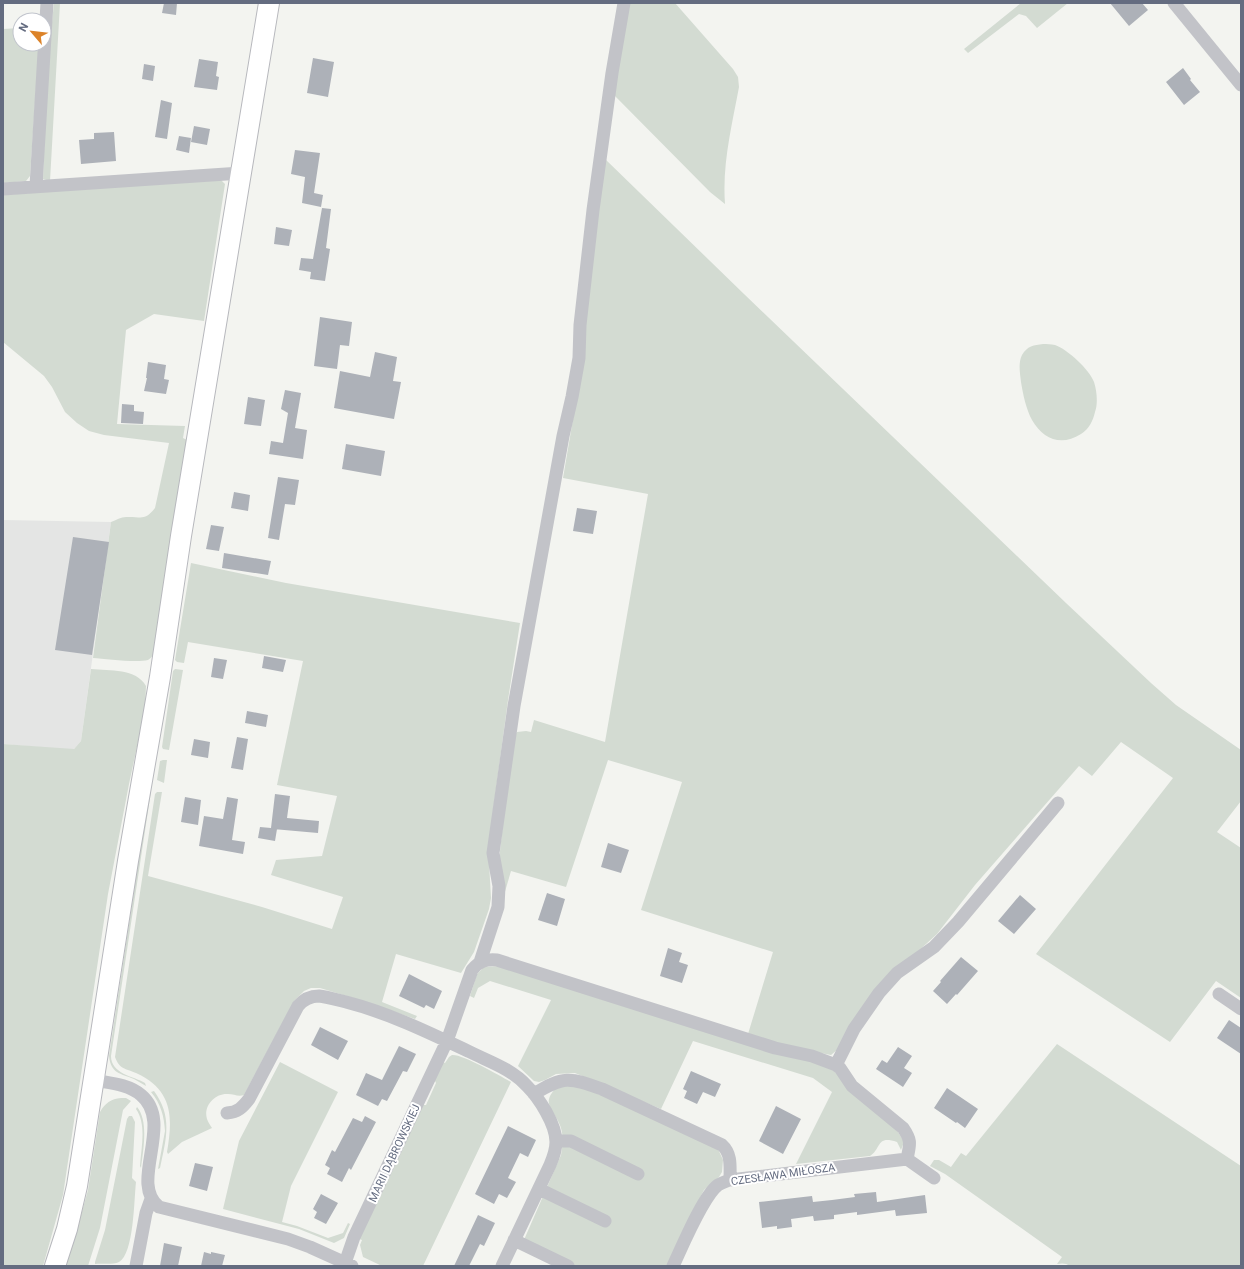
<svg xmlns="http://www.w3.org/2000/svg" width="1244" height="1269" font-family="Roboto,sans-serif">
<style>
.built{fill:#e4e5e4}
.green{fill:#d3dbd2}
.building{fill:#adb1b8}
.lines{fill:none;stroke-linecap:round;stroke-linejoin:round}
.primary-casing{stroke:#b7b8bd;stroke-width:22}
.minor{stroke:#c2c3c8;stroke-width:13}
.primary{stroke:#fff;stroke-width:20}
.labels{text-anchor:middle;stroke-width:4;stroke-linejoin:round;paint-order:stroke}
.street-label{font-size:11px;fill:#646c80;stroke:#fff}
</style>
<rect width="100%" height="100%" fill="#f3f4f0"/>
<path class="built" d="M3,520L111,522L81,741L73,750L3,744Z"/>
<path class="green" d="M54,3H60L50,181L43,179L47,70Z
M628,3H675L733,69L738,77L739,87C732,125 722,164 725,204L710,192L613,94Z
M1021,3H1068L1037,28L1026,16L1019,14L968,53L964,49Z
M20,28V44H39L30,176L26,181L3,183V29Z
M604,158L744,294L1066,603L1151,683L1176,705L1241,750V801L1217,832L1241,848V998L1216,981L1170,1042L1036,954L1173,778L1121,742L1092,776L1079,766L975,885L937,934L915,954L837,1050L831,1055L779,1045L748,1034L773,952L641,910L682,782L608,760L566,887L511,871L504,895L500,870V851L510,758L513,738L517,732L526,731L531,732L534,720L605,742L648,494L563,478L579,384Z
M220,179L225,184L204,321L154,314L126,330L117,424L185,426L183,438L187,440V443L156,650C154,653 152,658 148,660C137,663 105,659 93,658L111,522C116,520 121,517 126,517C141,516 144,522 155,508L169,443L104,435L89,431L77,423L65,412L52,387L44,376L3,342V195Z
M1043,344C1047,344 1051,344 1055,345C1067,349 1090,370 1094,382C1097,391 1098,404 1095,412C1093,421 1089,429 1081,434C1061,447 1043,439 1032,420C1026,409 1023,394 1021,382C1020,373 1018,363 1022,355C1027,346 1034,345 1043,344Z
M191,563L286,583L520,623L508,700L493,811L489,862L491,898L489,909L474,952L461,973L396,954L382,1002L417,1016L415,1019L363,1001L320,988H311L304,991L294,1001L244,1095C238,1097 234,1094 228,1094C215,1093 203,1106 207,1119C208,1122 210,1125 212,1128L182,1142L168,1154L167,1152C173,1117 173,1090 136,1073C125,1068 120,1070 115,1057L155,794L157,792H162L148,876L262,907L332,929L343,897L271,875L276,860L322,856L337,796L277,785L303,661L188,642L184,663L177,662L175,660Z
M91,669C110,671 136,668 146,686L145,709L129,784L108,894L63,1195L43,1266H3V744L74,749L81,741Z
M175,669L183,670L169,750L163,749L162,747L173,671Z
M163,760H167L164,783L157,780L160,761Z
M151,791L111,1056C111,1074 133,1076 145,1083L146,1086C142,1084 138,1081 134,1079C120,1073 111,1074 109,1056L149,792Z
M500,966L808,1060L832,1069L898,1132L904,1142L901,1150L897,1142C876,1135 882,1148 870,1156L796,1164L832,1092L813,1078L693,1041L661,1109L575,1073L556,1074L545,1080L539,1082L534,1081L518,1066L551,1000L490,981L478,988L474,998L470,996L477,974L484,967Z
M1057,1044L1241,1166V1266H1070C1066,1263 1062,1263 1057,1264L1062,1257L945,1174L930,1166L934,1160H939L951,1167L961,1153L966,1156Z
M452,1055C463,1054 500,1076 511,1082L423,1266H382L363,1257L360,1245L362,1240L359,1239L422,1105H426L436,1083L434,1079L443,1062L445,1063L449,1057Z
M280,1062L338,1092L291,1186L282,1222L297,1226L328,1238L343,1233L348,1223L350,1224L344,1238L334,1243L299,1229L223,1209L239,1141Z
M580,1085L718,1149L723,1160L722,1172L719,1177L704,1190L680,1237L667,1266H555L520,1249L561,1155C563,1144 564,1133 559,1123C552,1108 541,1103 557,1087Z
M154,1091C173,1117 166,1139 160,1168L158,1169L165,1131C164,1116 161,1104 151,1092Z
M121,1098H126L131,1101L123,1110L100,1228L88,1266H64L76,1233L88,1190L100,1112C105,1103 111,1099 121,1098Z
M137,1107C149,1121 143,1151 141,1168L140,1166C141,1148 147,1125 136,1109Z
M129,1116H132L135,1122L132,1178L136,1182C134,1199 134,1254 119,1262C113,1265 102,1263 95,1264V1262L105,1230L127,1119Z"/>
<path class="building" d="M164,3H177L176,15L162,13Z
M1110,3H1142L1148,10L1129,26Z
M313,58L334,62L328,97L307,93Z
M199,59L218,62L216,76L219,77L217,90L194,87Z
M144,64L155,66L153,81L142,79Z
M1183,68L1191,79L1190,80L1200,92L1184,105L1166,82Z
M161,100L172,103L167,139L155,137Z
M194,126L210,129L207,145L191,142Z
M114,132L116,161L81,164L79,140L94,139V133Z
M179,136L191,138L189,153L176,150Z
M295,150L320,153L314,193L323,195L321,207L302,203L305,177L291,174Z
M322,208L331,209L326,248L330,249L325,281L310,279L311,272L299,270L301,258L313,259Z
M276,227L292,230L289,246L274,244Z
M320,317L352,322L349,346L340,345L337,369L314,366Z
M375,352L397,357L393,381L401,382L394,419L334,408L340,371L370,377Z
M148,362L166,365L164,379L169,380L166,394L144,391L147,378H146Z
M285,390L301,393L295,428L307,430L303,459L269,454L271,441L283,443L288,413L281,409Z
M248,397L265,400L261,426L244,424Z
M122,404L134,405V411L144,412L143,424L121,423Z
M346,444L385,451L381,476L342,469Z
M278,477L299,480L295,505L285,504L279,540L268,538Z
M234,492L250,495L248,511L231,508Z
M577,508L597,511L593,534L573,531Z
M211,525L224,527L219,551L206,549Z
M73,537L109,542L92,655L55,650Z
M224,553L271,561L268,575L222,568Z
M264,656L286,660L283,672L262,668Z
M214,658L227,660L223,679L211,677Z
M247,711L268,715L266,727L245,723Z
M237,737L248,739L243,770L231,768Z
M194,739L210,742L208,758L191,755Z
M275,794L290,796L287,818L319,821L318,833L273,829H277L275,841L258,838L260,827L271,828Z
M185,797L201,800L198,825L181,822Z
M227,797L238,799L232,840L245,842L243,854L199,846L204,816L223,819Z
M608,843L629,850L621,873L601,867Z
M547,893L565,899L557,926L538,920Z
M1020,895L1036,909L1014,934L998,921Z
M668,948L682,953L679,962L688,965L682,983L660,976Z
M961,957L978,971L957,995L956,994L947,1004L933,991L941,982L940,981Z
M409,974L442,991L434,1009L426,1005L424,1008L399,996Z
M1229,1020L1241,1028V1054L1217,1038Z
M320,1027L348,1041L338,1060L311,1045Z
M399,1046L416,1054L407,1072L403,1071L387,1101L382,1099L378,1106L356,1095L366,1073L382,1080Z
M898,1047L912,1056L904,1068L912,1073L903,1087L876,1069L882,1060L887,1063Z
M691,1071L721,1084L715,1097L703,1092L697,1104L684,1098L687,1091L683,1089Z
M947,1088L978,1109L965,1128L957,1122L956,1123L934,1108Z
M776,1106L801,1119L783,1154L759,1141Z
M365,1116L376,1122L351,1170L349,1168L342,1182L327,1174L330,1168L325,1165L332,1150L335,1152L353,1118L362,1122Z
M508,1126L536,1140L528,1157L520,1153L508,1178L516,1182L507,1198L499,1194L494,1204L475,1194Z
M195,1163L213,1167L207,1191L189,1186Z
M876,1192L877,1202L925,1195L927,1213L896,1216L895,1210L857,1215V1212L834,1215V1219L814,1221L813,1216L791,1219L792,1227L777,1229V1226L762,1228L759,1202L812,1196L813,1202L832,1200L855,1197L854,1194Z
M321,1194L338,1203L326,1224L314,1218L317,1212L313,1209Z
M478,1215L495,1223L484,1246L480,1244L469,1266H454Z
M164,1243L182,1247L178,1266H160Z
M204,1252L211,1254V1252L225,1255L222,1266H201Z"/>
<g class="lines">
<g class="primary-casing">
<path id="primary" d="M55,1266L67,1229L77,1186L128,861L160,677L181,536L269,3"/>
</g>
<path class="minor" d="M1174,3L1241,85
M36,186L47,3
M3,189L241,173
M480,962L498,907L499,886L493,853L514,706L563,436L572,397L579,358L580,325L593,210L612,73L624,3
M1219,994L1241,1009
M836,1065L854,1029L879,993L897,973L934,947L958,922L1058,803
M94,1080C109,1083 128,1084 141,1095C175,1123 128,1183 159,1207L288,1239L310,1247L352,1266
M534,1094C563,1076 570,1077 602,1089L722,1145C732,1154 730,1167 730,1180
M227,1113C238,1112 242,1108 249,1099L298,1006C303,1000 310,996 319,996C328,997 337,1000 346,1002C389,1013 430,1033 470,1052C490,1062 512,1069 527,1086C539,1098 556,1124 556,1142C556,1150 553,1158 550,1165L502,1266
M556,1141H571L638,1174
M539,1189L605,1221
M514,1240L568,1266
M136,1266L146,1213L151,1199
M344,1266L354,1237L447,1041L472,970C479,961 486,959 497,960L775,1048L812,1056L836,1065L840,1068L852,1086L903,1128C912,1141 910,1144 907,1159
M673,1266C682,1247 703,1196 718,1185C722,1183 726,1181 730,1180L907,1159L934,1178"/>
<use href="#primary" class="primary"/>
</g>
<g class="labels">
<g class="street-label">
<text transform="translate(394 1153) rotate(-65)" y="4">MARII DĄBROWSKIEJ</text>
<text transform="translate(783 1174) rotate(-8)" y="4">CZESŁAWA MIŁOSZA</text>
</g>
</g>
<rect width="1244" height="1269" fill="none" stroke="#646c80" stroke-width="8"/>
<g transform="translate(32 32) rotate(298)"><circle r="19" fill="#ffffff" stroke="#c1c4cc"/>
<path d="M0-3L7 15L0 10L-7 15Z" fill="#dc8329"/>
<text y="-6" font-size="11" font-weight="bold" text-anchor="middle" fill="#646c80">N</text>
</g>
</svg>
